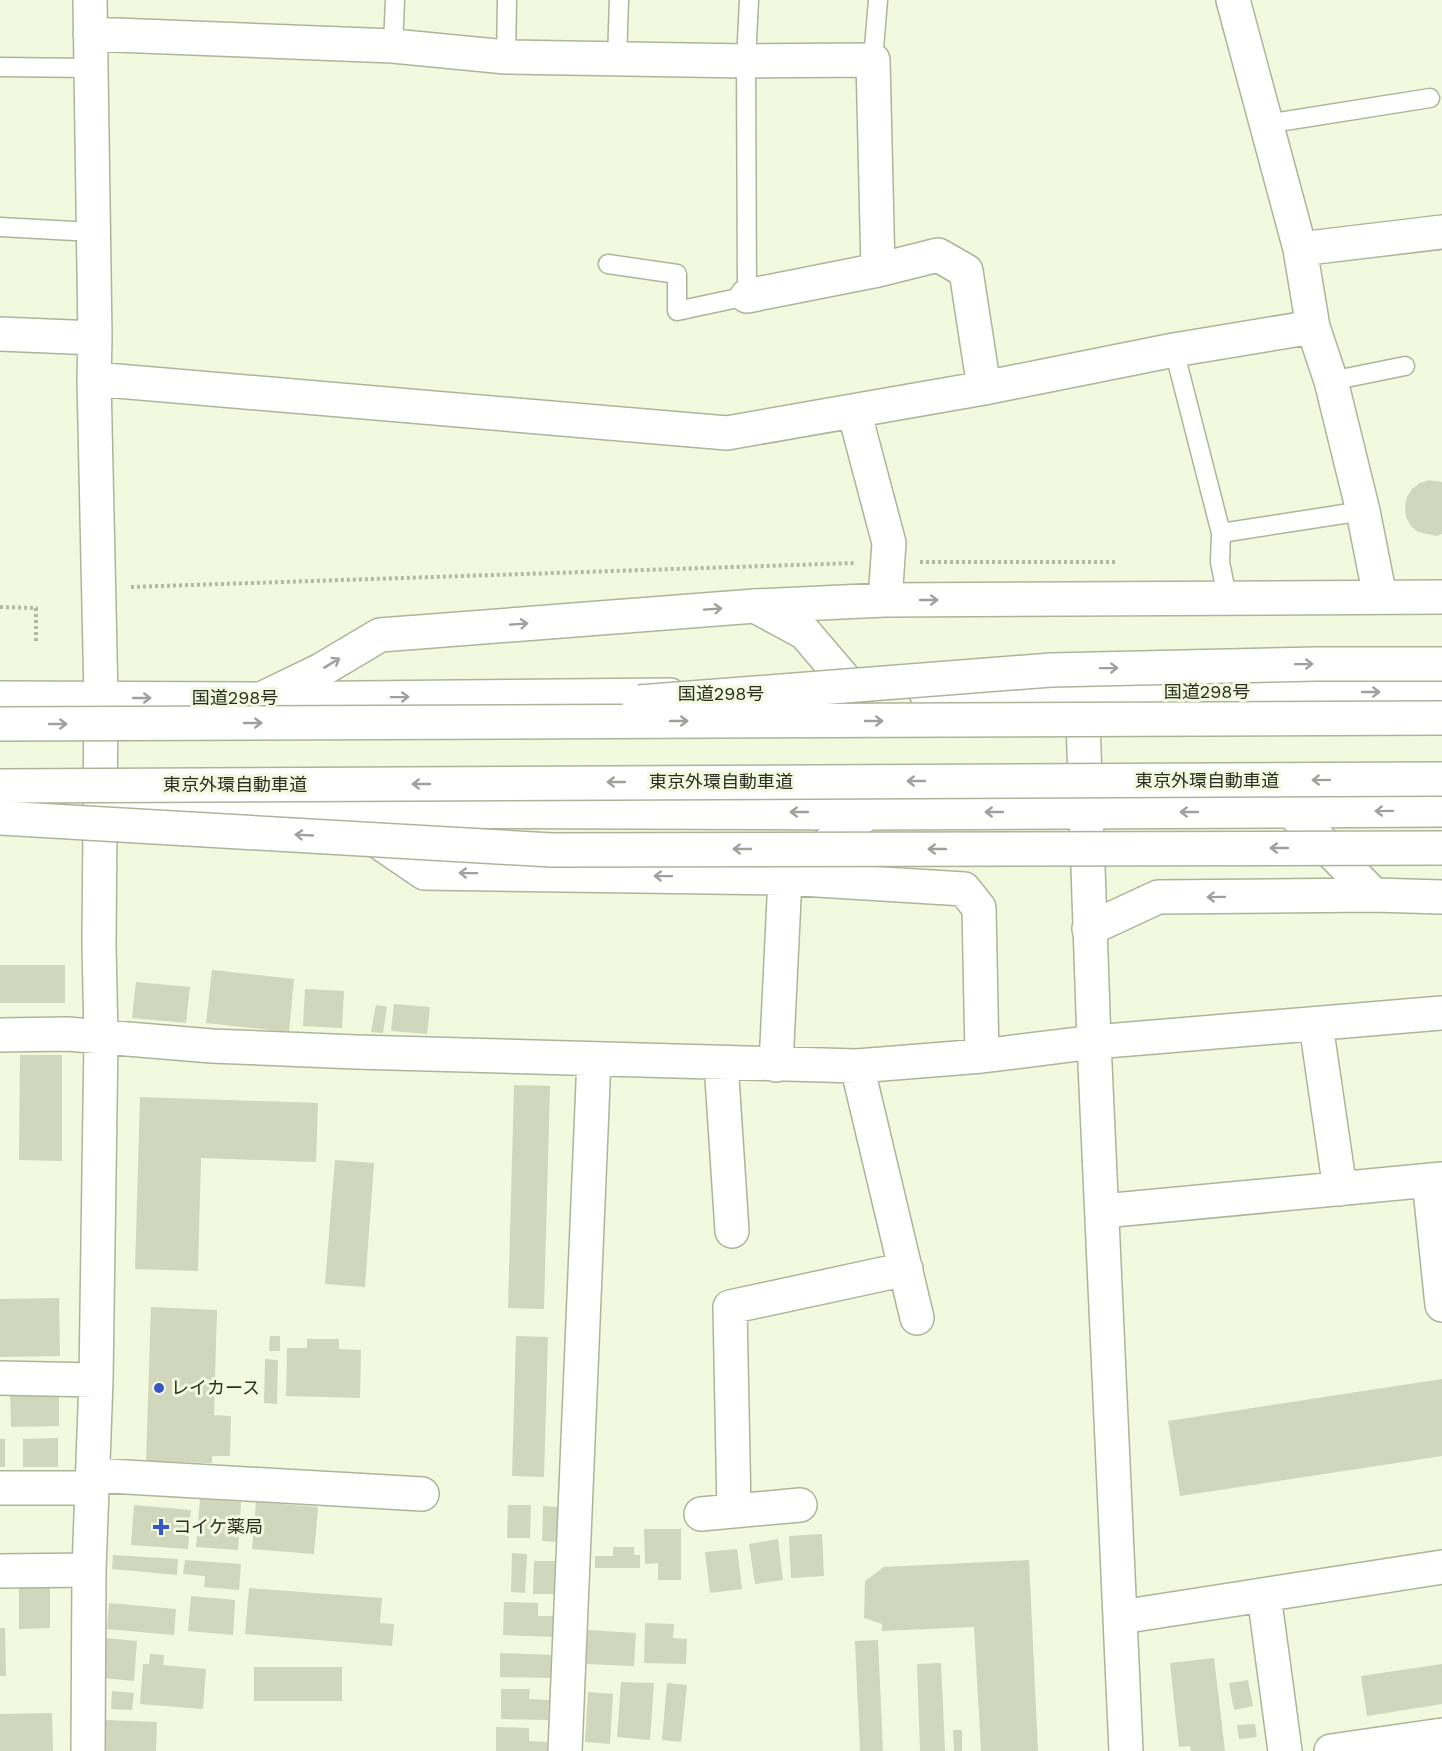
<svg xmlns="http://www.w3.org/2000/svg" width="1442" height="1751" font-family="'Work Sans','Noto Sans JP',sans-serif">
<style>
.building{fill:#d1d7bc}
.lines{fill:none;stroke-linecap:round;stroke-linejoin:round}
.lane-casing{stroke:#aeb49a;stroke-width:21}
.street-casing{stroke:#aeb49a;stroke-width:36}
.secondary-casing{stroke:#aeb49a;stroke-width:36}
.highway-casing{stroke:#aeb49a;stroke-width:36}
.path{stroke:#b4b9a3;stroke-width:4;stroke-dasharray:3 3;stroke-linecap:butt}
.lane{stroke:#fff;stroke-width:18}
.street{stroke:#fff;stroke-width:33}
.secondary{stroke:#fff;stroke-width:33}
.highway{stroke:#fff;stroke-width:33}
.highway-bridge-casing{stroke:#aeb49a;stroke-width:36;stroke-linecap:butt}
.highway-bridge{stroke:#fff;stroke-width:33}
.oneway{stroke:#a0a19c}
.poi-dot{fill:#3657c8;stroke:#f3f9de;stroke-width:2}
.labels{text-anchor:middle;stroke-width:6;stroke-linejoin:round;paint-order:stroke}
.street-label{font-size:18px;fill:#2c2e23;stroke:#f3f9de}
.poi-label{font-size:18px;fill:#2c2e23;stroke:#f3f9de;text-anchor:start}
</style>
<rect width="100%" height="100%" fill="#f3f9de"/>
<path class="building" d="M1429,480L1442,482V534L1437,536L1418,532L1411,526L1406,517L1405,506L1407,497L1412,489L1420,483Z
M0,965H65V1003H0Z
M212,970L294,979L289,1032L206,1023Z
M136,982L190,987L186,1023L132,1018Z
M305,989L344,991L342,1028L303,1026Z
M394,1004L430,1007L427,1034L391,1031Z
M376,1005L387,1007L383,1033L371,1032Z
M20,1055H62V1161L19,1160Z
M514,1085L550,1086L544,1309L508,1308Z
M140,1097L318,1103L316,1162L201,1158L198,1271L135,1269Z
M335,1160L374,1163L365,1287L325,1284Z
M59,1298L60,1356L0,1357V1299Z
M151,1307L217,1310L214,1415L231,1416L230,1456H212V1463L146,1461Z
M270,1336H280V1351H269Z
M516,1336L548,1337L544,1477L512,1476Z
M307,1339H339V1349L361,1350L360,1398L286,1396L287,1348H307Z
M265,1359L278,1360L277,1404L264,1403Z
M1442,1379V1456L1180,1496L1168,1421Z
M59,1387V1426L11,1427L10,1388Z
M58,1438V1467H23V1439Z
M0,1439H5V1467H0Z
M200,1499L241,1502L238,1550L196,1547Z
M256,1502L318,1507L314,1554L252,1549Z
M134,1505L191,1510L188,1549L131,1545Z
M508,1505H531L530,1538H507Z
M543,1506L561,1507L560,1542L542,1541Z
M644,1529H681V1580H658V1563L645,1564Z
M822,1534L824,1576L791,1578L789,1536Z
M778,1539L783,1580L755,1584L749,1544Z
M613,1547H634V1555H640V1568H595V1556H613Z
M737,1549L742,1589L710,1593L705,1552Z
M512,1553L527,1554L525,1593L511,1592Z
M113,1555L178,1559L177,1575L112,1569Z
M185,1560L241,1564L239,1590L204,1587L205,1576L183,1574Z
M1029,1560L1038,1751H981L974,1627L882,1631V1624L864,1618L865,1581L884,1567Z
M534,1561H561L560,1594H533Z
M19,1588H50V1628L19,1629Z
M249,1588L382,1598L380,1623L394,1624L392,1646L245,1634Z
M191,1596L235,1600L233,1635L188,1631Z
M504,1602L538,1603V1616H557L556,1637L503,1635Z
M109,1603L176,1609L174,1635L107,1629Z
M645,1623L674,1624L673,1638L687,1639L686,1664L644,1663Z
M0,1628H5L6,1676H0Z
M588,1630L636,1633L634,1666L586,1664Z
M106,1638L137,1641L134,1681L103,1678Z
M878,1640L883,1751H860L855,1641Z
M500,1653L552,1655L551,1678L500,1677Z
M150,1654L164,1655L163,1665L206,1669L203,1709L140,1704L143,1664H149Z
M1214,1658L1225,1751H1191L1190,1746L1179,1747L1170,1663Z
M941,1663L945,1751H920L917,1664Z
M1442,1664V1704L1367,1716L1361,1676Z
M254,1667H342V1701H254Z
M1248,1680L1253,1706L1234,1710L1229,1683Z
M621,1682L654,1683L650,1740L617,1737Z
M667,1683L687,1685L681,1742L662,1740Z
M501,1689H530L529,1699L549,1700L548,1720L501,1719Z
M112,1691L134,1693L132,1710L111,1709Z
M588,1692L613,1694L610,1744L585,1742Z
M52,1713L53,1751H0V1714Z
M106,1720L157,1722L156,1751H105Z
M1255,1724L1257,1737L1239,1739L1237,1725Z
M496,1727L529,1728V1741L547,1742V1751H496Z
M953,1730H962V1751H954Z"/>
<g class="lines">
<g class="lane-casing">
<path id="lane" d="M393,46L395,0
M506,57L507,0
M617,59L619,0
M873,60L878,0
M0,67L90,68
M1266,124L1430,98
M0,227L93,232
M608,264L677,274V311L747,296L746,61L749,0
M1174,350L1221,533L1220,562L1227,597
M1331,381L1405,366
M1221,533L1363,511"/>
</g>
<g class="street-casing">
<path id="street" d="M1233,0L1300,249L1313,327L1331,381L1363,511L1380,597
M90,34L393,46L506,57L746,61L873,60L878,270
M1300,249L1442,232
M747,296L878,270L938,255L966,271L984,388
M0,334L95,338
M94,379L727,433L984,388L1174,350L1313,327
M854,411L889,543L885,600
M261,699L321,670L380,635L755,606L885,600L1442,597
M1291,811L1374,895
M364,832L424,873L785,878L867,813
M1089,929L1158,897L1374,895L1442,897
M1316,1025L1340,1189
M0,1035L67,1034L212,1046L356,1052L857,1066L982,1056L1094,1042L1442,1013
M721,1063L732,1231
M776,1065L785,878L964,889L979,908L982,1056
M857,1066L917,1318
M1429,1180L1442,1305
M1103,1211L1442,1179
M0,1378L96,1380
M92,1475L422,1494
M0,1488H92
M734,1511L730,1307L906,1269
M701,1514L800,1505
M0,1571L89,1570
M1264,1595L1285,1751
M1121,1617L1442,1567
M88,1751L89,1570L96,1380L101,1038L99,945L101,698L94,379L95,338L90,0
M565,1751L594,1059
M1331,1751L1442,1735"/>
</g>
<g class="secondary-casing">
<path id="secondary" d="M1082,692L1094,1042L1126,1751"/>
</g>
<g class="highway-casing">
<path id="highway" d="M755,606L805,633L857,694
M926,693L1442,692
M0,698L261,699L670,695
M106,810L867,813L1442,810"/>
</g>
<path class="path" d="M920,562H1116
M131,587L855,563
M0,607L36,608V642"/>
<use href="#lane" class="lane"/>
<use href="#street" class="street"/>
<use href="#secondary" class="secondary"/>
<use href="#highway" class="highway"/>
<g class="highway-bridge-casing">
<path id="highway-bridge" d="M639,702L1051,670L1316,664H1442
M0,724L1442,718
M0,786L1442,779
M0,818L551,850L1442,848"/>
</g>
<use href="#highway-bridge" class="highway-bridge"/>
</g>
<defs><path id="oneway-shaft" d="M-6 0H5M1.5-3L5.5 0L1.5 3" fill="none" stroke-width="1.6" stroke-linecap="round" stroke-linejoin="round" transform="scale(1.5)"/></defs>
<g class="oneway">
<use href="#oneway-shaft" transform="translate(929 600)"/>
<use href="#oneway-shaft" transform="translate(713 609) rotate(-4)"/>
<use href="#oneway-shaft" transform="translate(519 624) rotate(-4)"/>
<use href="#oneway-shaft" transform="translate(332 663) rotate(-31)"/>
<use href="#oneway-shaft" transform="translate(1304 664) rotate(-1)"/>
<use href="#oneway-shaft" transform="translate(1109 668) rotate(-1)"/>
<use href="#oneway-shaft" transform="translate(1371 692)"/>
<use href="#oneway-shaft" transform="translate(400 697) rotate(-1)"/>
<use href="#oneway-shaft" transform="translate(142 698)"/>
<use href="#oneway-shaft" transform="translate(679 721)"/>
<use href="#oneway-shaft" transform="translate(874 721)"/>
<use href="#oneway-shaft" transform="translate(253 723)"/>
<use href="#oneway-shaft" transform="translate(58 724)"/>
<use href="#oneway-shaft" transform="translate(1321 780) rotate(179)"/>
<use href="#oneway-shaft" transform="translate(916 781) rotate(180)"/>
<use href="#oneway-shaft" transform="translate(616 782) rotate(180)"/>
<use href="#oneway-shaft" transform="translate(421 784) rotate(180)"/>
<use href="#oneway-shaft" transform="translate(1384 811) rotate(179)"/>
<use href="#oneway-shaft" transform="translate(799 812) rotate(-180)"/>
<use href="#oneway-shaft" transform="translate(994 812) rotate(180)"/>
<use href="#oneway-shaft" transform="translate(1189 812) rotate(180)"/>
<use href="#oneway-shaft" transform="translate(304 835) rotate(-177)"/>
<use href="#oneway-shaft" transform="translate(1279 848) rotate(180)"/>
<use href="#oneway-shaft" transform="translate(742 849) rotate(180)"/>
<use href="#oneway-shaft" transform="translate(937 849) rotate(180)"/>
<use href="#oneway-shaft" transform="translate(468 873) rotate(-179)"/>
<use href="#oneway-shaft" transform="translate(663 876) rotate(-179)"/>
<use href="#oneway-shaft" transform="translate(1216 897) rotate(179)"/>
</g>
<g class="poi-dot">
<circle cx="159" cy="1388" r="6"/>
<path d="M158 1518h6v6h6v6h-6v6h-6v-6h-6v-6h6z"/>
</g>
<g class="labels">
<g class="street-label">
<text x="1207" y="698">国道298号</text>
<text x="721" y="700">国道298号</text>
<text x="235" y="704">国道298号</text>
<text x="1207" y="787">東京外環自動車道</text>
<text x="721" y="788">東京外環自動車道</text>
<text x="235" y="791">東京外環自動車道</text>
</g>
<g class="poi-label">
<text x="171" y="1394">レイカース</text>
<text x="173" y="1533">コイケ薬局</text>
</g>
</g>
</svg>
